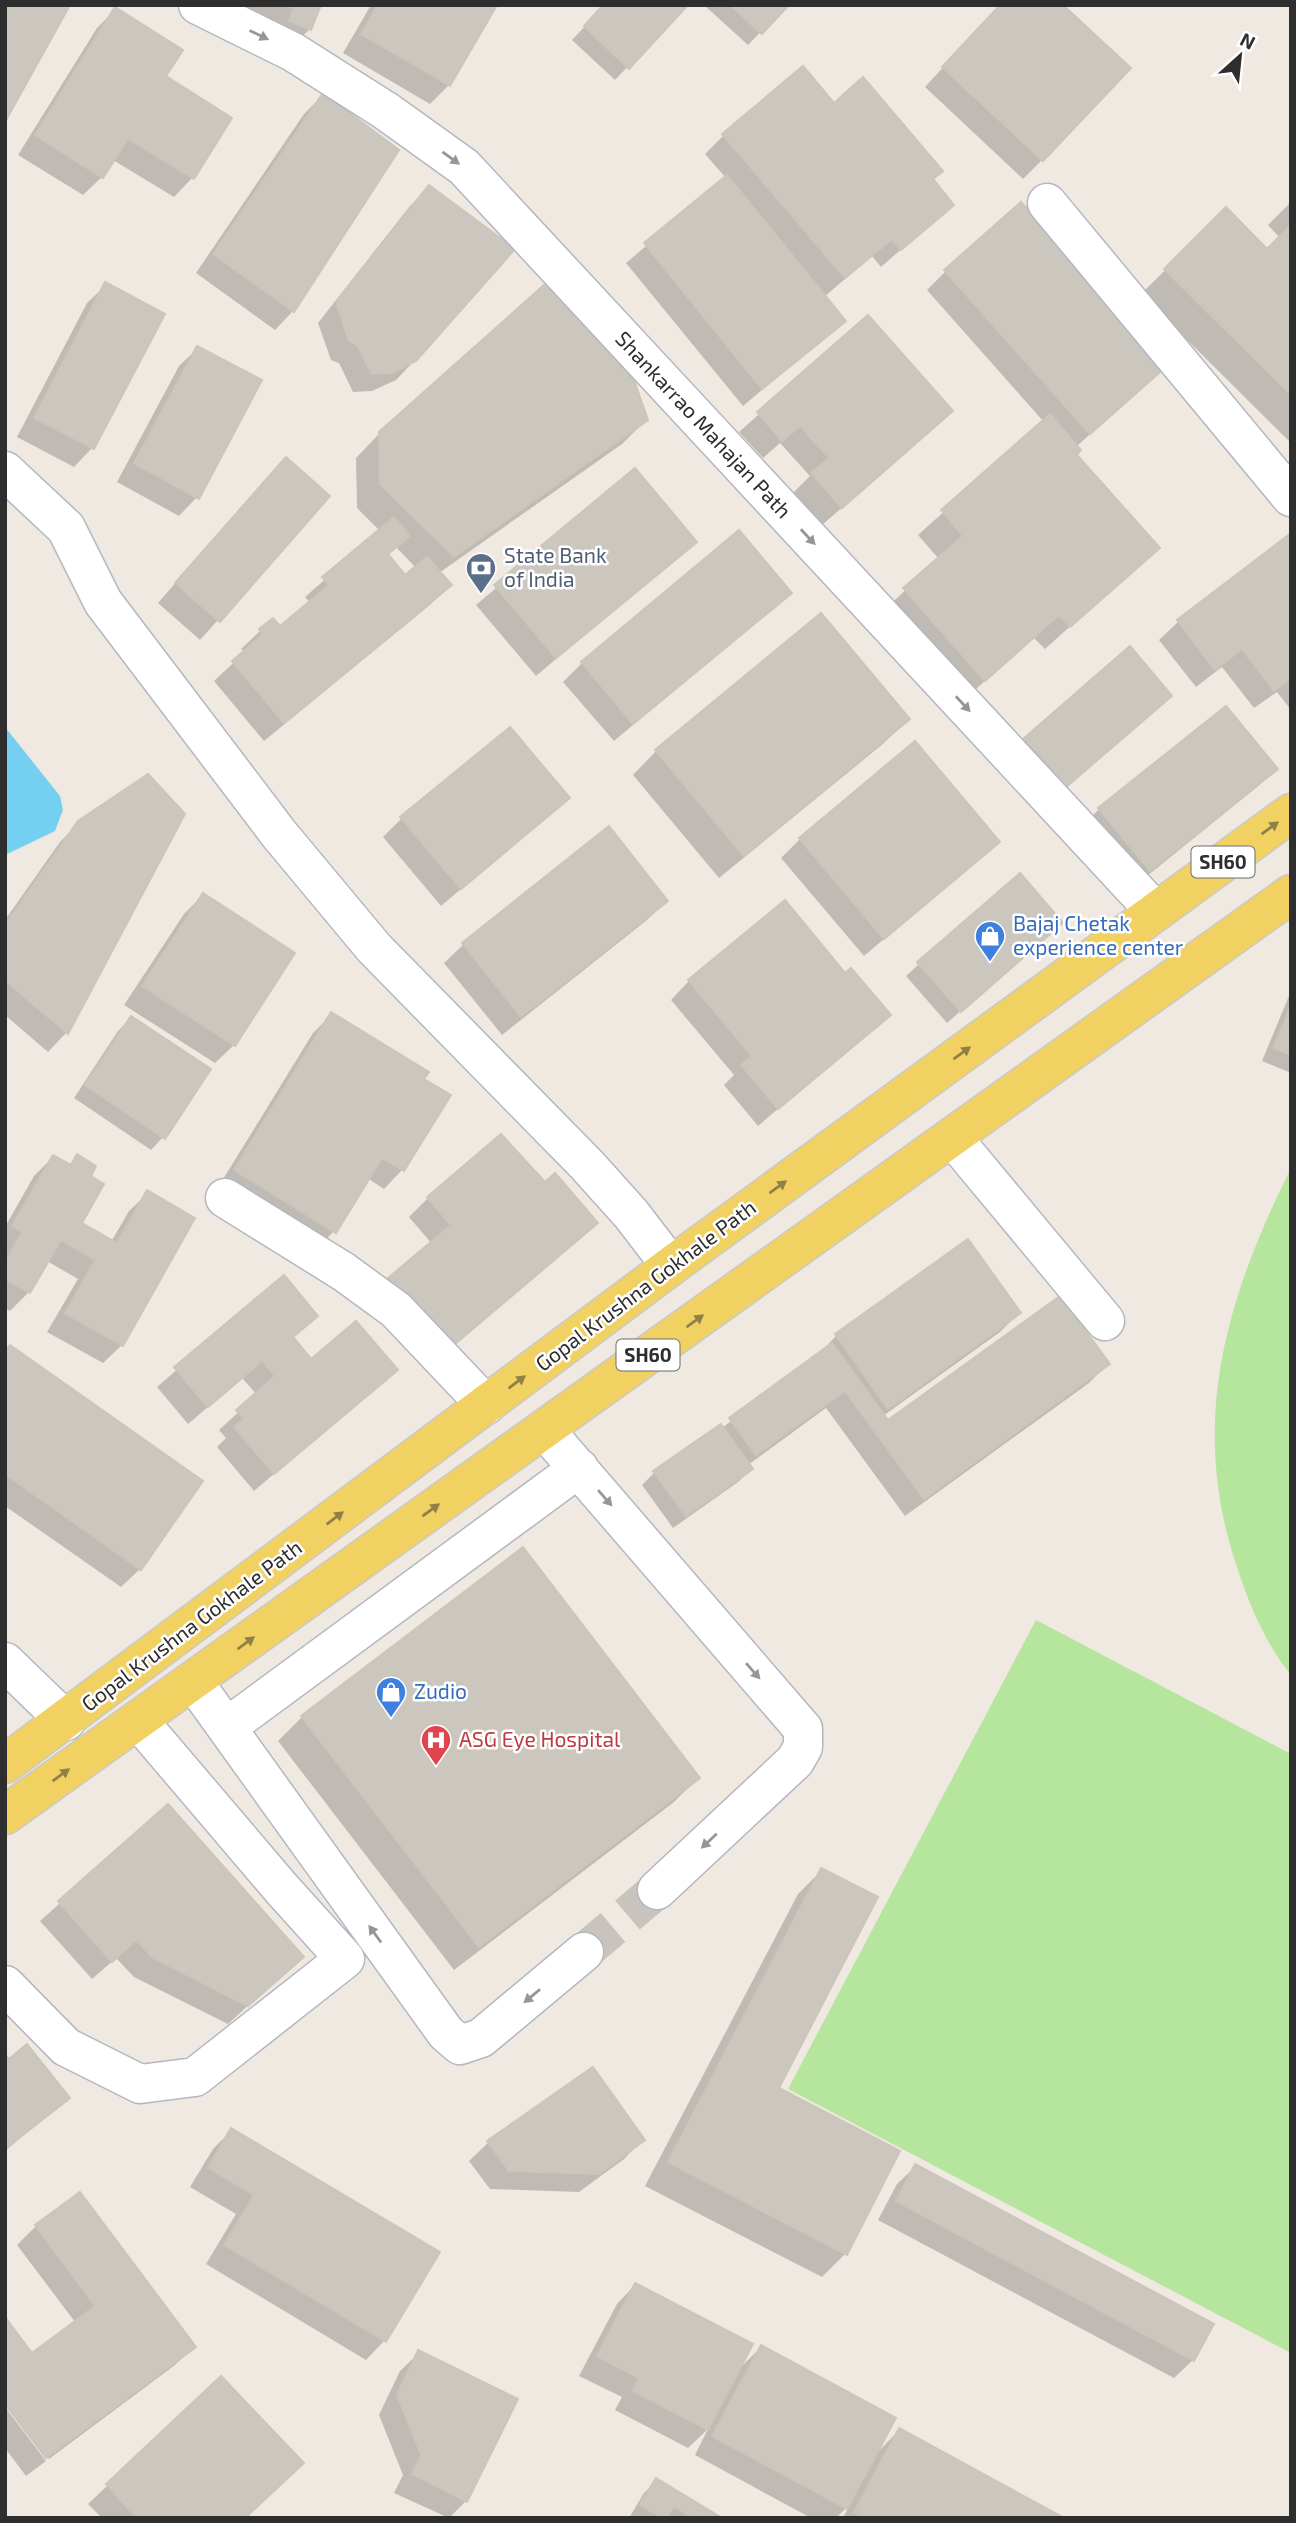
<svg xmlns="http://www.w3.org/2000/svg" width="1296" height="2523" font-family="'Exo 2',sans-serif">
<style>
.green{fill:#b6e59e}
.water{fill:#75cff0}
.shadow{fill:#0003;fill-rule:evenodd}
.building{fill:#cbc7bf;stroke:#cbc5ba;stroke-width:2}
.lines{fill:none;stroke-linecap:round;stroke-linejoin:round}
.minor-tunnel{stroke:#c8c4bd;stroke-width:38;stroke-dasharray:38 19;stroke-linecap:butt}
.minor-casing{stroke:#b4b7c1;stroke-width:41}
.major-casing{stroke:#c9c9c9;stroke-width:41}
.minor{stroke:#fff;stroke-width:38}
.major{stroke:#f2d163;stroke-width:38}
.oneway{fill:#969696}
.oneway2{fill:#908048}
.labels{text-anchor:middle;stroke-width:5;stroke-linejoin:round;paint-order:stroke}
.shield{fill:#fff;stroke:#6d6d6d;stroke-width:2}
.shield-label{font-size:19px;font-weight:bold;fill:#2e2e2e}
.street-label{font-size:21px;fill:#2e2e2e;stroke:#fff}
.service-label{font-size:21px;fill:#4e5e75;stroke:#fff;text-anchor:start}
.shop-label{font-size:21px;fill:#366cbe;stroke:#fff;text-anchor:start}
.health-label{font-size:21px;fill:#be3a42;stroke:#fff;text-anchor:start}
</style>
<rect width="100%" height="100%" fill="#efe9e1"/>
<path class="green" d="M1291,1168V1675C1268,1647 1251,1609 1240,1576C1187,1428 1224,1303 1291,1168Z
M1036,1620L1291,1754V2353L788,2089Z"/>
<path class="water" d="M5,727L60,796L63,810L55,831L5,855Z"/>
<path class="shadow" d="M224,5H320L310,29L291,47Z
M371,5H495L449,85L430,104L343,53Z
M605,5H686L615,80L572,40Z
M704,5H787L748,45Z
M1001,5L1042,160L1023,179L925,87Z
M115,10L164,77L230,118L192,178L174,197L113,160L102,177L83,195L18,155L97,28Z
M323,95L293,311L275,330L196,273L304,114Z
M834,105L931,180L952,205L881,267L872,256L824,297L844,321L743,406L626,263L726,178L705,154L724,135Z
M429,187L415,360L396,380L372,391L353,392L339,363L331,360L318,323L410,206Z
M1291,202V443L1141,294L1226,210L1267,251L1280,238L1268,225Z
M946,271L1165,366L1076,447L1074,455L1157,548L1045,649L1034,638L960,703L881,613L939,559L918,535L1044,422L927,290Z
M106,285L163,315L92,448L74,467L17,437L87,303Z
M868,317L932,430L822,525L794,492L810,476L780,443L763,458L739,432Z
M198,348L197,497L179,516L117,482L179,366Z
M646,420L622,444L439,573L449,585L431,604L264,741L214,681L245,652L241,649L260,631L273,620L280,628L310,603L305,597L380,531L357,508L356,458L380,433ZM396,547L416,568L405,577L387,556Z
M634,471L694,542L536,676L476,605Z
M267,478L328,497L200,640L158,603Z
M1291,535V710L1277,692L1254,708L1222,667L1196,687L1159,640L1178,622Z
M789,593L614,741L563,682L582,663Z
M1130,649L1157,709L1053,799L1012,752Z
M908,719L884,743L719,878L633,775L656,751Z
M1276,769L1257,787L1131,889L1081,828L1099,809Z
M568,798L441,906L383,837L402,818Z
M183,815L66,1033L48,1052L5,1015V920L60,842L79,823Z
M608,829L666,901L647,920L502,1035L444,963L463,945Z
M800,839L998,842L864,956L781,858Z
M203,895L234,1045L215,1063L124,1005L184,914Z
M1048,935L947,1023L906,976L919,964Z
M689,981L888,1015L758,1126L724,1085L734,1075L671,1000Z
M1291,991V1073L1262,1061Z
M332,1014L448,1096L402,1170L384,1189L367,1178L334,1231L316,1250L217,1189L313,1033Z
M131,1018L163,1137L151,1150L74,1098L118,1031Z
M53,1157L68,1166L77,1157L79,1224L111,1242L129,1211L148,1193L122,1345L103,1363L47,1332L78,1279L47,1261L29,1292L10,1311L5,1308V1227L34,1176Z
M545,1185L595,1223L429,1366L371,1298L432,1244L409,1217L428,1198Z
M967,1241L1019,1313L1000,1332L883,1416L888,1422L1108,1364L1089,1383L905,1516L826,1408L748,1465L751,1469L738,1482L673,1528L642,1485L654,1473L722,1428L818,1355L836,1336Z
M283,1278L316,1316L292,1339L311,1361L395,1370L254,1491L217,1447L226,1438L219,1430L257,1395L242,1378L188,1424L157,1387Z
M5,1352L140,1569L121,1587L5,1506Z
M302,1717L698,1778L674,1802L454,1970L278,1741Z
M168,1807L301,1957L228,2024L134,1977L116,1958L92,1979L40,1921Z
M822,1870L777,2088L845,2254L822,2277L645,2186L798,1894Z
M5,2058L68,2098L5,2151Z
M593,2070L642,2140L624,2159L579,2192L490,2189L469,2161L488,2143Z
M232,2130L438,2252L384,2341L366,2360L206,2264L236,2214L190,2187L213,2149Z
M916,2166L1193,2360L1174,2378L878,2220L897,2184Z
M79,2194L194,2346L175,2365L49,2459L5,2401L31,2355L75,2322L17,2245L36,2226Z
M635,2285L739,2369L761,2347L876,2454L899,2430L1060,2518H843L850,2504L836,2518H811L695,2455L708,2429L688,2448L615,2410L622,2397L579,2376L617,2304Z
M419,2353L466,2501L449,2518L394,2493L403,2475L379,2415L400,2371Z
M221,2378L244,2518H102L88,2504Z
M5,2407L46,2461L26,2476L5,2448Z
M656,2481L718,2518H629L644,2493Z"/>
<path class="building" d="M5,5H70L5,122Z
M286,5H321L311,30L289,21L294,9Z
M378,5H497L450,86L361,34Z
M603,5H688L629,69L584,26Z
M730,5H789L762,34Z
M1000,5H1063L1131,68L1043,161L942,67Z
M115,7L183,50L166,76L232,118L194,179L128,139L103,178L35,135Z
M803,66L834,103L863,77L943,171L933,179L954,205L901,250L892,239L845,278L722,134Z
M323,93L399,150L294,312L213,254Z
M727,175L846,321L762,389L644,243Z
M429,185L515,249L416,361L392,373L372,374L357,345L349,341L336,302Z
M1021,202L1167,366L1090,434L944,270Z
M1226,207L1267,249L1291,225V395L1164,269Z
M554,276L622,346L648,420L454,557L380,484L379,432Z
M105,282L165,314L94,449L34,418Z
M868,315L953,411L842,508L811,473L829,458L800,426L782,441L757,412Z
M197,346L262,380L199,499L134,463Z
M1050,414L1081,450L1077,455L1160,548L1070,627L1059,615L985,681L903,588L963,536L941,510Z
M286,457L330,496L220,622L175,583Z
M635,468L697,542L556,658L494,585Z
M394,517L410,536L388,554L405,575L427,557L452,585L284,723L232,661L263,634L259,629L273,618L280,626L329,585L322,577Z
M739,530L792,593L633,724L581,662Z
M1291,533V678L1274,691L1242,649L1215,670L1177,620Z
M821,613L910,719L744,856L655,750Z
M1130,646L1172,696L1066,787L1024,738Z
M1226,706L1278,769L1150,871L1098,808Z
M510,727L570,798L461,889L400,817Z
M915,741L1000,842L884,939L799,838Z
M148,774L185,814L68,1034L5,980V925L78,821Z
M609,826L668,901L521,1017L462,943Z
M1020,873L1063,923L961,1012L917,962Z
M203,893L295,953L235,1046L142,986Z
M785,900L845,973L851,968L891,1015L778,1109L741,1065L752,1056L688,980Z
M1291,1006V1055L1273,1048Z
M331,1012L429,1072L424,1079L451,1095L404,1171L382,1158L336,1233L234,1170Z
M131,1016L211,1069L165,1139L85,1085Z
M501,1134L545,1182L555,1173L598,1223L449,1349L388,1278L451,1225L427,1197Z
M77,1154L96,1166L91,1176L104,1184L82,1223L117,1243L147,1190L195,1218L123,1346L65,1313L95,1260L61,1240L30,1293L5,1279V1262L22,1232L12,1226L53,1155L71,1165Z
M968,1239L1021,1313L888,1409L835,1334Z
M284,1275L318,1316L293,1337L311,1359L356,1321L398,1370L274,1474L234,1427L244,1419L236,1410L275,1376L262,1361L208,1407L174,1367Z
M1060,1296L1110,1364L924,1499L845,1391L756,1455L729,1418L832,1343L888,1420Z
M10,1345L203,1481L141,1570L5,1474V1351Z
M721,1424L753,1469L686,1516L653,1471Z
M523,1547L700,1778L479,1947L301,1716Z
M168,1804L304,1957L248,2006L153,1958L136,1940L112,1962L58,1901Z
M821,1868L878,1897L779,2088L900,2151L847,2255L668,2162Z
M27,2044L70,2098L5,2149V2055L9,2059Z
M593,2067L645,2140L599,2174L509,2171L487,2141Z
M231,2128L440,2252L386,2342L224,2245L254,2195L208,2168Z
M915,2164L1214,2324L1194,2361L896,2201Z
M80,2192L196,2347L46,2458L5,2404V2317L32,2353L95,2306L35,2225Z
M635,2283L753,2344L708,2430L633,2391L639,2378L597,2356Z
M761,2345L896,2418L847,2509L712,2436Z
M418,2350L518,2399L467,2502L412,2474L421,2455L397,2395Z
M221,2376L304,2463L245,2518H137L106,2484Z
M899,2428L1064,2518H865L854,2512Z
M656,2478L722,2518H692L674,2506L666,2518H662L640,2505Z"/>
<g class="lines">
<path class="minor-tunnel" d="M584,1952L657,1890"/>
<g class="minor-casing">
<path id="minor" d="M198,5L293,52L386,111L464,167L1155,911
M1047,203L1291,497
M5,471L66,528L103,602L279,834L374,948L587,1165L631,1214L671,1266
M952,1137L1105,1321
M225,1198L344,1272L396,1310L486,1405
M544,1429L803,1729V1747L795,1761L657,1890
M5,1662L66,1721
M193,1681L446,2033L460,2045L481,2038L584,1952
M227,1727L579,1468
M5,1985L66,2047L140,2084L195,2077L345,1959L281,1888L138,1720"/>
</g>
<g class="major-casing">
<path id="major" d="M5,1764L671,1266L1291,813
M5,1815L1291,894"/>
</g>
<use href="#minor" class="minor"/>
<use href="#major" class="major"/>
</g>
<defs><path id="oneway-solid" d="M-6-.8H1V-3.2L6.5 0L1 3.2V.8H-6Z" transform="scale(1.75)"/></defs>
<g class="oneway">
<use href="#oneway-solid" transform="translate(259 35) rotate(26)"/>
<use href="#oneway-solid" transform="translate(451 158) rotate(36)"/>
<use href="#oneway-solid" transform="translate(808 537) rotate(47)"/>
<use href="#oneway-solid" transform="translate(963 704) rotate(47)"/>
<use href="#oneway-solid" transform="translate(605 1498) rotate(49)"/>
<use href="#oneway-solid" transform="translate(753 1671) rotate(49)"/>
<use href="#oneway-solid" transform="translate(709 1841) rotate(137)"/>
<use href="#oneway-solid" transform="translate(375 1934) rotate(-126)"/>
<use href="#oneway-solid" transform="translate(532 1996) rotate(140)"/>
</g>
<g class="oneway2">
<use href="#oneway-solid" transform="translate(1270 828) rotate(-36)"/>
<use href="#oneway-solid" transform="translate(962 1053) rotate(-36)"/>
<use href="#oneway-solid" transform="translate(778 1187) rotate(-36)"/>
<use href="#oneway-solid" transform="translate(695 1321) rotate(-36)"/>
<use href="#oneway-solid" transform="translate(517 1382) rotate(-37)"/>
<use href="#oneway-solid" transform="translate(431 1510) rotate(-36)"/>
<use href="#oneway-solid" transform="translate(335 1518) rotate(-37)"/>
<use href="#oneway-solid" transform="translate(246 1643) rotate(-36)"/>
<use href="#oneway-solid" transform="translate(61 1775) rotate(-36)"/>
</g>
<defs>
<g id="bank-pin" transform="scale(1.575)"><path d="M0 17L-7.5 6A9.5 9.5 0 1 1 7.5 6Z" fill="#5c6f8a" stroke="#fff"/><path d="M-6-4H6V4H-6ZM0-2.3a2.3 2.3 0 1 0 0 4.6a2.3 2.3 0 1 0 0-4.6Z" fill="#fff"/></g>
<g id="shop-pin" transform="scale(1.575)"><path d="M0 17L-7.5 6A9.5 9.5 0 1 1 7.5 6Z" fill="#3f7fe0" stroke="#fff"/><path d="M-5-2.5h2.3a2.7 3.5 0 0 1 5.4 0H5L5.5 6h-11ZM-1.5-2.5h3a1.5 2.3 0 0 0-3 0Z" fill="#fff"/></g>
<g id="hospital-pin" transform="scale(1.575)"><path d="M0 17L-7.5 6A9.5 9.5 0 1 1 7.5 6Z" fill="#e0444e" stroke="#fff"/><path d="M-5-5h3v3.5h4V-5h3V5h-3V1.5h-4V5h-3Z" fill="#fff"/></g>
</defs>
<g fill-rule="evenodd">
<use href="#bank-pin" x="481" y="568"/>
<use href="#shop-pin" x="990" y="936"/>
<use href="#shop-pin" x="391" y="1692"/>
<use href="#hospital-pin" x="436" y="1740"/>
</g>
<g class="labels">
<g class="shield">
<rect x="1191.5" y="846.5" width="63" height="31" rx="5"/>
<rect x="616.5" y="1339.5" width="63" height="31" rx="5"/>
</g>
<g class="shield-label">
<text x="1223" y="869">SH60</text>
<text x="648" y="1362">SH60</text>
</g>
<g class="street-label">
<text transform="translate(703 425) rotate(47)" y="7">Shankarrao Mahajan Path</text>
<text transform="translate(646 1286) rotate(-37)" y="7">Gopal Krushna Gokhale Path</text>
<text transform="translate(192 1626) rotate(-37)" y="7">Gopal Krushna Gokhale Path</text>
</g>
<g class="service-label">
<text x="504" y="563">State Bank<tspan x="504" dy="24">of India</tspan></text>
</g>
<g class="shop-label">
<text x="1013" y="931">Bajaj Chetak<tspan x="1013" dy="24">experience center</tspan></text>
<text x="414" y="1699">Zudio</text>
</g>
<g class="health-label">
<text x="459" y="1747">ASG Eye Hospital</text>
</g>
</g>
<rect width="1296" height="2523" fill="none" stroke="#2e2e2e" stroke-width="14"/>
<g transform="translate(1240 56) rotate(27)" stroke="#ffffff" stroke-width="5" paint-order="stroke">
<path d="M0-5L12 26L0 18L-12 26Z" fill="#2e2e2e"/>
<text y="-10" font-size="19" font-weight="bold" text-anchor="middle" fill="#2e2e2e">N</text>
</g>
</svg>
